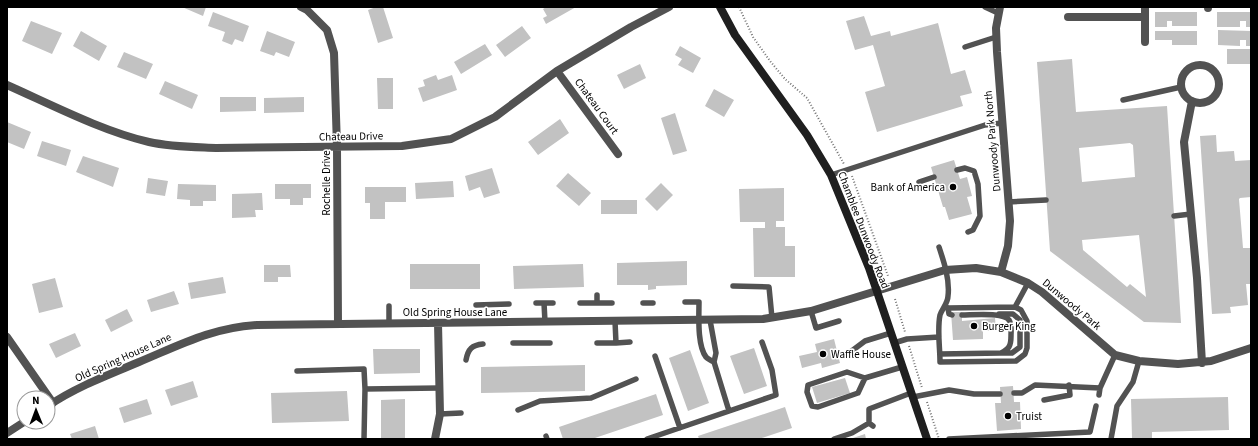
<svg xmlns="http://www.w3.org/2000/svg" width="1258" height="446" font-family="'Source Sans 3',sans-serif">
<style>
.building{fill:#c2c2c2;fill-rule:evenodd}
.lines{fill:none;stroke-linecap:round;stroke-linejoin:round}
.path{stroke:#747474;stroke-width:2;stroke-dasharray:1 2;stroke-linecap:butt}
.lane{stroke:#525252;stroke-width:5.5}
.street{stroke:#525252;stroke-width:8}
.secondary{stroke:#1f1f1f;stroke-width:8}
.poi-dot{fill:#000;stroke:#fff;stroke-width:1.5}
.labels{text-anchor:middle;stroke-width:3;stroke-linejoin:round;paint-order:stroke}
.street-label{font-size:11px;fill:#000;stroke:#fff}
.poi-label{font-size:11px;fill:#000;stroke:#fff;text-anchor:start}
</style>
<rect width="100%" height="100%" fill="#fff"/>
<path class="building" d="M182,7H206L203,16Z
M376,7H383L393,38L378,43L368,10Z
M546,7H576L546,24L543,18L547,16L543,9Z
M213,12L249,26L243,42L235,39L232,45L222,41L225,32L208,26Z
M1155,12H1197V26H1172V21H1167V27H1155Z
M1217,12H1251V27H1246V21H1240V27H1217Z
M864,16L871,36L890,31L891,36L938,23L951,74L965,70L972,93L960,96L963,106L877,132L865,92L885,86L873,45L855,50L846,21Z
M31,21L62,33L52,54L22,41Z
M522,26L531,38L505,57L496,45Z
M1218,30L1251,31V46H1246V40H1240V46L1218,45Z
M81,31L107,46L99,61L73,46Z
M267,31L295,42L289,57L276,52L274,56L260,51Z
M1155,31H1197V45H1172V40H1155Z
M485,44L492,55L461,74L454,62Z
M680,46L701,58L693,73L678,65L682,59L675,55Z
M1227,49H1251V64H1227Z
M124,52L153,64L146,79L117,67Z
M1072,59L1076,112L1167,106L1181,323L1144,322L1050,251L1037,62ZM1130,143L1133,145L1135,177L1082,182L1079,148ZM1139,235L1146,297L1130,284L1127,287L1083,250L1082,240Z
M640,64L646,78L624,89L617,75Z
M436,75L438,80L452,75L457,90L423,102L418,88L425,86L423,80Z
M377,78H393V109H378Z
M165,81L198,95L192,109L159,94Z
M714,89L734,100L724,117L705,106Z
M220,97H256V111L220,112Z
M304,97V112L264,113V98Z
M675,113L687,151L673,155L661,118Z
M560,119L569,133L538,155L528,142Z
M7,122L31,132L24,149L7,142Z
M1216,135L1217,152L1234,151L1235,161L1251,160V197L1240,198L1239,199L1243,248H1251V284H1246L1248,305L1230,307L1231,313L1212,314L1200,136Z
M42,141L71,150L66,166L37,156Z
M83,156L119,168L113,187L76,172Z
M954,160L960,179L967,177L972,196L967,197L972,214L949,220L945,207H943L931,167Z
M492,168L500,193L484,198L480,187L469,191L465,176Z
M568,173L591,193L579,206L556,186Z
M148,178L168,181L165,196L146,193Z
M453,181L454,197L416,199L415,183Z
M661,183L673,195L657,211L645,199Z
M178,184L216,185V201H203V206H190V200L177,199Z
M275,184H311V198H303V205H290V199H275Z
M365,187H406V202H385V219H370V203H365Z
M784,188V221H776V227H785V246H795V277H754L753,228H765V222H740L739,189Z
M262,193L263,210H255L256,217L232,218V194Z
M601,200H637V214H601Z
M687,261V285L656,286V289L648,290V285H617V263Z
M410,264H480V289H410Z
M583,264L584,287L514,289L513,266Z
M264,265H290L291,277H278V282H264Z
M223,277L226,293L191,299L188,283Z
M55,278L63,307L39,313L32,284Z
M174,291L179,304L151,312L147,300Z
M127,309L133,321L111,332L105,320Z
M951,312H962V321L995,318L996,331H983V339L953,340Z
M75,333L81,346L56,358L49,344Z
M834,339L840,363L822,368L821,363L802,368L799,356L817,352L815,344Z
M754,348L767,386L744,394L730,356Z
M373,349H420V373L374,374Z
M690,350L709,403L688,411L669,358Z
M585,365V391L481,393V367Z
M845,378L850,393L817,403L812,387Z
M193,381L198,397L171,406L165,390Z
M1013,386L1014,402H1020L1021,429L997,431L995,403H1001L1000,387Z
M347,391L349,421L272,423L271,393Z
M656,394L663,415L592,439H563L559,427Z
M1228,397L1229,430L1152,432V438H1132L1131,399Z
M147,399L152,414L124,423L119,408Z
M405,399V439H381V400Z
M785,407L792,428L759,439H699L698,436Z
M95,426L99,439H72L70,434Z
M865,434L866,439H850Z"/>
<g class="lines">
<path class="path" d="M739,7L753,37L770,61L785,79L807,98L844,164
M852,176L888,276
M895,299L905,332
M909,346L922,388
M927,402L939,439"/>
<path class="lane" d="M985,7L998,13
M965,47L996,37
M1123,100L1181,87
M957,170L965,168L974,171L978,184L980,216L973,230L968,232
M831,175L985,125L1002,123
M919,182L934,177
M1008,202L1046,200
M1174,216L1191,214
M939,247C944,262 950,280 948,296C948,303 942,309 940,315C937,330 940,347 940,362L1016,361L1025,354L1027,348V321L1021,310L1015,307L948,308L945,306
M733,286L769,287L772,318
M685,302H699C699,316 697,345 706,357C708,359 712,361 714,362
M536,303H544
M580,303H612
M597,303V295
M643,303H653
M476,305L509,304
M389,306V324
M1015,307L1028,283
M948,308L949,314L952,315
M811,311L816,328L839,321
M999,314H1013L1020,320V347L1012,353H1003
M710,320L716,353L714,362L729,411
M545,322L544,303H553
M513,343H550
M597,343H616L615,321
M616,343L630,342
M894,343L907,339L939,337
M849,353L865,341L891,333
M940,354L1001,353C1009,349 1011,346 1011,336C1011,331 1012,325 1009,320C1003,312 973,315 962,315
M655,356L680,428
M466,360C468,349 472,345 483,344
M297,371L364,369L365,389L439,388
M865,378L858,393L818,407L812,406L807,392L808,385L847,372L865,378L902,367
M1014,393H1022L1035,385L1100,388
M1099,395L1100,388L1115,355
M913,397L949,390L974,394H1000
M1044,400L1070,395L1069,385
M518,410L540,401L591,398L636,379
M440,414L461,413
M873,426L869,423V409L911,393
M546,436L547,439
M364,439L365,389
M647,439L776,395L772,370L762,342
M834,439L852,433L869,423
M949,439L1090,432L1096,406
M1111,439L1117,406L1133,382L1139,361"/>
<path class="street" d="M301,7L307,10L327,30L334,53L337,147L338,324
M1000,7L996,28L997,52L1010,221L1008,246L1001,272
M1208,8V7
M1068,17H1145
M1145,42V7
M1181 84a19 19 0 1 1 38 0a19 19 0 1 1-38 0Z
M557,71L618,154
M7,85C52,105 102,131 149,142C171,147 194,147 216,148L402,146L451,139L495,117L557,71L631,27L669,7
M1192,101L1184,142L1197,278L1202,363
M7,337L53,403
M48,406C76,387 108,375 139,362C180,345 211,328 257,325L763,319L811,311L945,270L976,268L1001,272L1028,283L1042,292L1115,355L1139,361L1178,364L1211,361L1251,348
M7,433L24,422
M435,439L440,414L438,323"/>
<path class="secondary" d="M720,7L735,35L807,135L831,175L869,268L927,439"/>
</g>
<g class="poi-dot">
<circle cx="953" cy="187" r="4"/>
<circle cx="974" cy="326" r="4"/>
<circle cx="823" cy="354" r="4"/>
<circle cx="1008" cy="416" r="4"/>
</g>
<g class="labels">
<g class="street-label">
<text transform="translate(597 106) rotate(54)" y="4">Chateau Court</text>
<text transform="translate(351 136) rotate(-1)" y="4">Chateau Drive</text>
<text transform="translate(992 141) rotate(-95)" y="4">Dunwoody Park North</text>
<text transform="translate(326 183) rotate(-90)" y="4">Rochelle Drive</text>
<text transform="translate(864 230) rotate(69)" y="4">Chamblee Dunwoody Road</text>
<text transform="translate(1072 304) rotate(40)" y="4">Dunwoody Park</text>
<text x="455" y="316">Old Spring House Lane</text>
<text transform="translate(123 357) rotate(-24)" y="4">Old Spring House Lane</text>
</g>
<g class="poi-label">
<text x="945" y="191" text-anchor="end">Bank of America</text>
<text x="982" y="330">Burger King</text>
<text x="831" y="358">Waffle House</text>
<text x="1016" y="420">Truist</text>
</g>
</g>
<rect width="1258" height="446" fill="none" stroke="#000000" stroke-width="16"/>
<g transform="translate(36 410) rotate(359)"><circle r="19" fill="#ffffff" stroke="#999999"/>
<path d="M0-3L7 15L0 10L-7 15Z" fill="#000000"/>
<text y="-6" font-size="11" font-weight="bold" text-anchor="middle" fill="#000000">N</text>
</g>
</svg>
